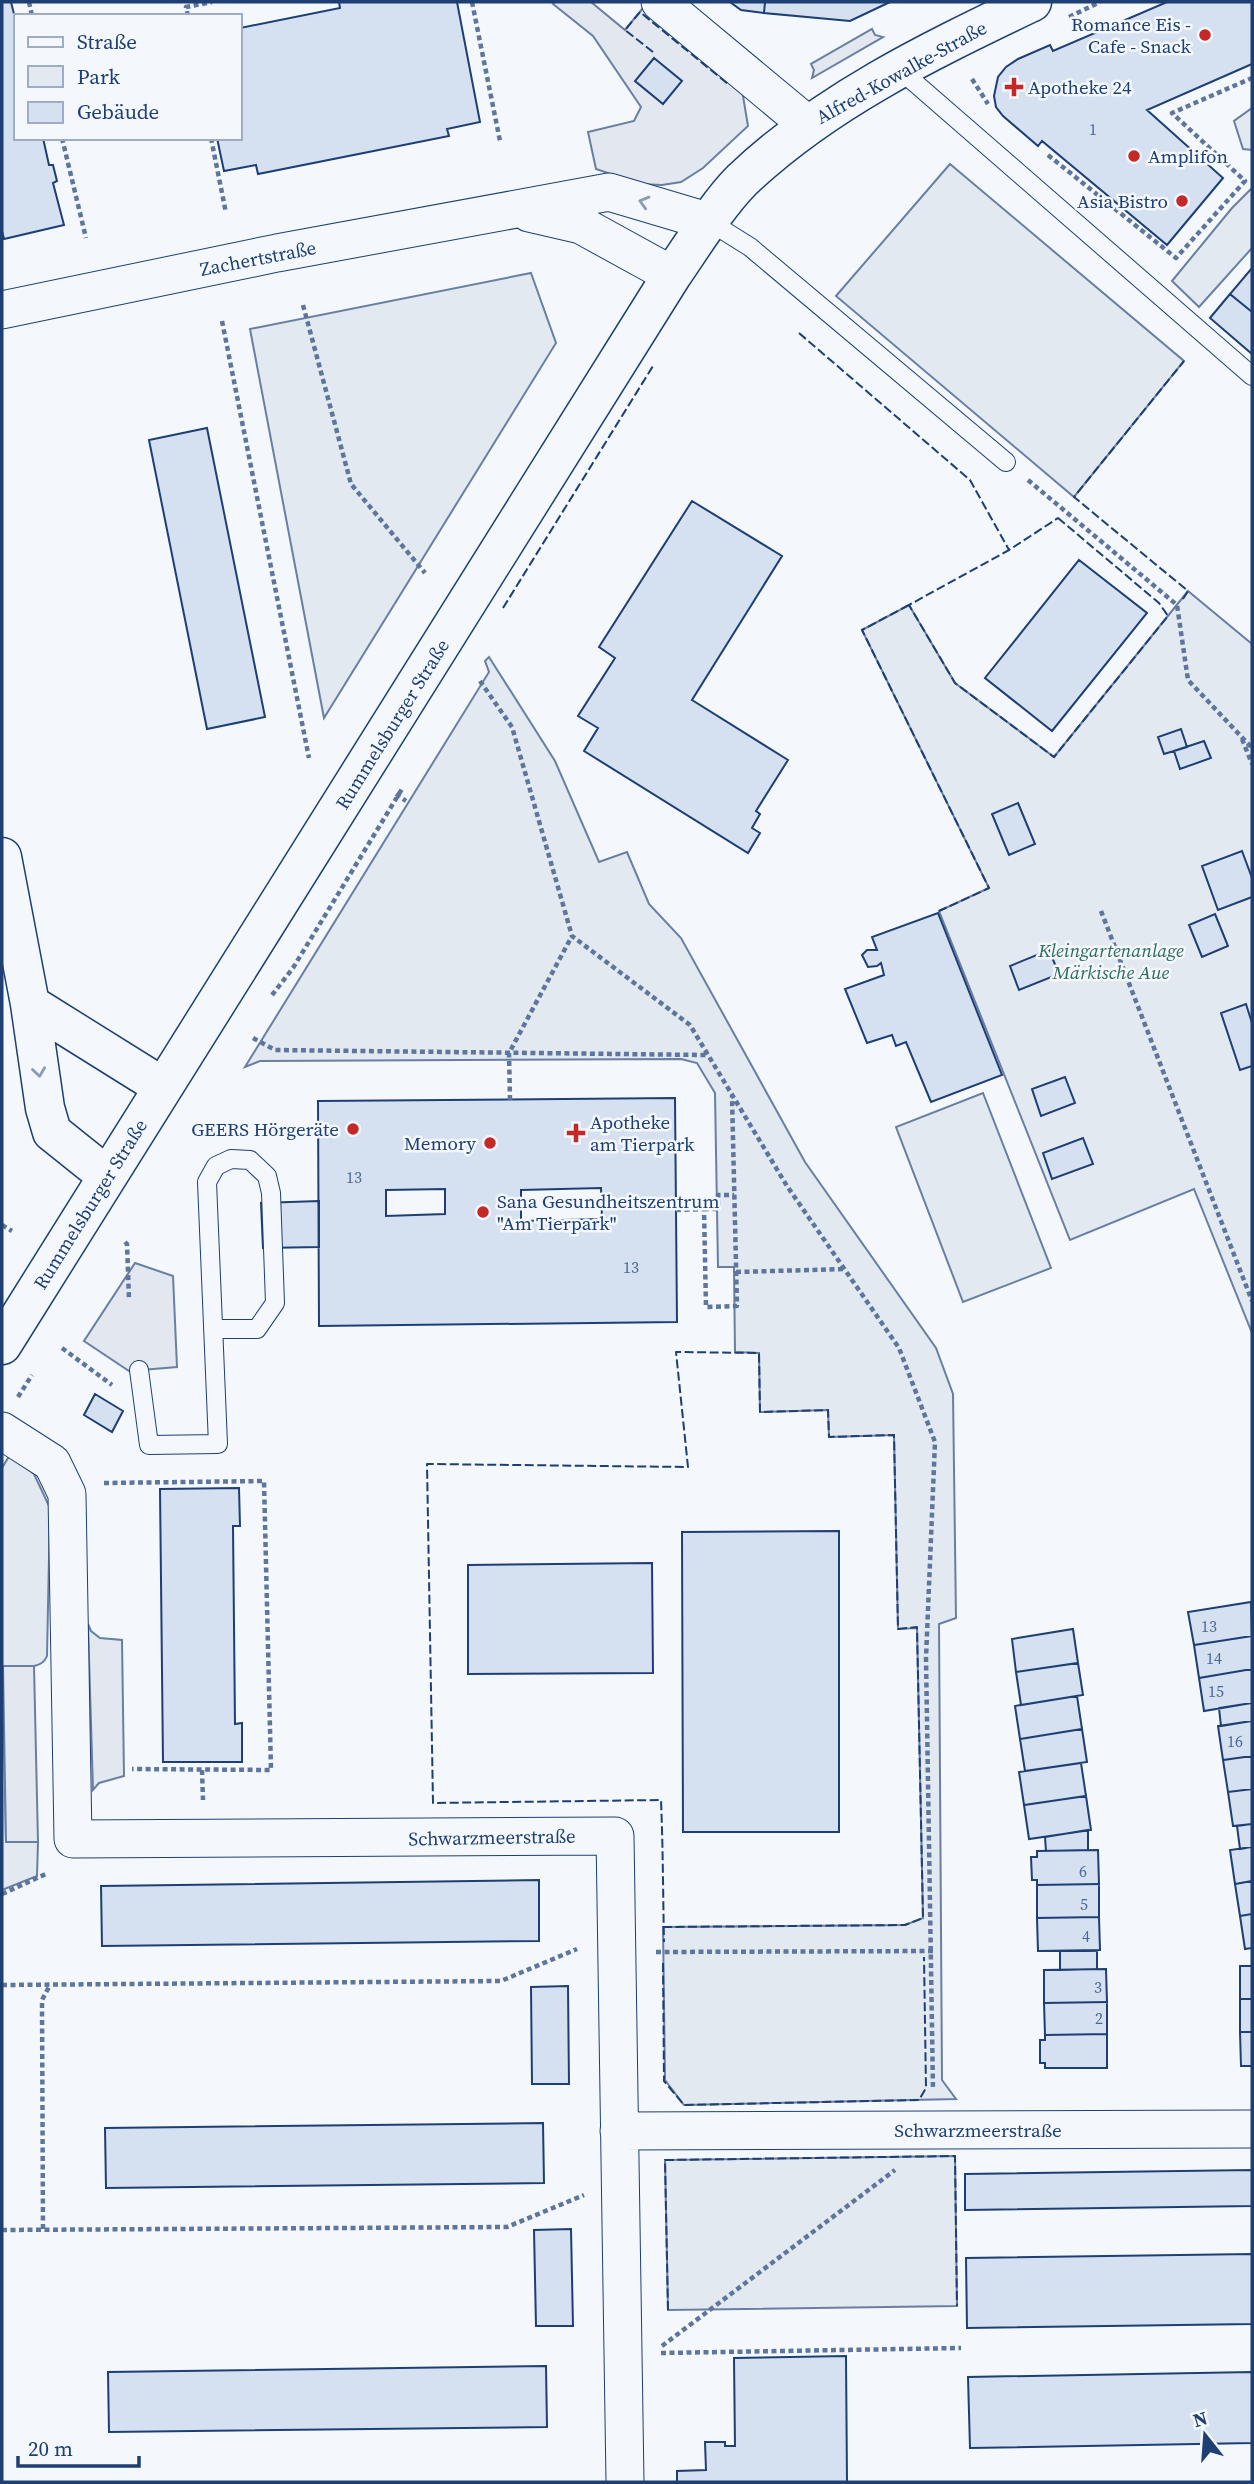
<svg xmlns="http://www.w3.org/2000/svg" width="1254" height="2484" font-family="'Source Serif 4',serif">
<style>
.green{fill:#e3e9f0;stroke:#687fa3;stroke-width:2}
.parking{fill:#e3e8f0;stroke:#687fa3;stroke-width:2}
.building{fill:#d5e0f0;stroke:#1d3f73;stroke-width:2;fill-rule:evenodd}
.lines{fill:none;stroke-linecap:round;stroke-linejoin:round}
.service-casing{stroke:#1d3f73;stroke-width:20}
.minor-casing{stroke:#1d3f73;stroke-width:39}
.tertiary-casing{stroke:#1d3f73;stroke-width:41}
.path{stroke:#5e769c;stroke-width:4.5;stroke-dasharray:5 3.5;stroke-linecap:butt}
.service{stroke:#f4f7fb;stroke-width:18}
.minor{stroke:#f4f7fb;stroke-width:37}
.tertiary{stroke:#f4f7fb;stroke-width:38}
.fence{stroke:#1d3f73;stroke-width:2;stroke-dasharray:9 3.5;stroke-linecap:butt}
.oneway{stroke:#889bb7}
.poi-dot{fill:#c62828;stroke:#f4f7fb;stroke-width:2.5}
.labels{text-anchor:middle;stroke-width:5;stroke-linejoin:round;paint-order:stroke}
.number-label{font-size:16px;fill:#4b6792}
.poi-label{font-size:19px;fill:#1d3f73;stroke:#f4f7fb;text-anchor:end}
.street-label{font-size:19px;fill:#1d3f73;stroke:#f4f7fb}
.park-label{font-size:19px;font-style:italic;fill:#2c6c60;stroke:#f4f7fb}
</style>
<rect width="100%" height="100%" fill="#f4f7fb"/>
<path class="green" d="M1252,108V150L1243,149L1234,121Z
M950,164L1184,361L1074,497L836,296Z
M1252,188V248L1199,307L1172,281L1232,208Z
M531,273L556,343L324,718L250,329Z
M1188,591L1252,644V1333L1194,1189L1070,1240L939,911L989,888L862,630L909,605L955,683L1054,757Z
M489,657L555,761L599,862L627,852L649,904L681,938L805,1162L936,1348L953,1394L956,1618L939,1624L942,2080L956,2099L684,2105L665,2080L663,1927L905,1925L923,1918L917,1628L898,1629L894,1435L829,1437L828,1410L760,1412L759,1353L735,1352L734,1267H718L715,1093L697,1063L681,1059L260,1061L245,1067L489,672L485,661Z
M983,1093L1051,1268L963,1302L896,1127Z
M11,1453L34,1474L50,1508L47,1656C41,1672 18,1665 3,1667L6,1842H38L37,1876L2,1890V1468Z
M955,2156L957,2306L668,2310L665,2160Z"/>
<path class="parking" d="M555,2H591L625,30L643,8L742,90L748,126L703,168L681,182L662,185L640,184L596,169L588,132L634,121L641,107L593,36L553,4Z
M872,29L875,35L883,37L812,78L814,70L811,64Z
M135,1263L173,1276L177,1367L129,1371L84,1341Z
M88,1624L91,1631L100,1638L122,1640L124,1776L99,1783L93,1790Z
M3,1666H34L38,1842H6Z"/>
<path class="building" d="M2,2H11L16,22V138H43L49,165H53L57,181L53,183L64,225L4,239L2,231Z
M339,2H457L480,122L447,129L449,136L258,174L256,165L224,171L217,138H240V28L340,8Z
M730,2H765L764,13L741,10Z
M765,2H890L850,21L764,13Z
M1167,2H1252V64L1147,110L1223,178L1167,245L1042,141L1038,146L1003,116L996,107L994,96L998,77L1006,67L1018,59L1050,45L1053,51Z
M654,58L682,81L663,104L635,81Z
M1252,268V312L1230,294Z
M1230,294L1252,312V354L1210,318Z
M207,428L265,717L207,729L149,440Z
M692,501L782,556L692,700L788,760L756,811L760,814L752,828L760,833L748,853L584,751L598,728L578,716L615,658L599,647Z
M1079,560L1147,613L1052,731L985,678Z
M1181,729L1187,747L1164,754L1158,737Z
M1204,741L1211,758L1180,769L1174,751Z
M1018,803L1035,844L1009,855L992,814Z
M1242,851L1252,878V897L1218,910L1202,866Z
M938,913L1002,1075L931,1102L906,1042L896,1046L892,1035L867,1043L845,989L884,975L881,963L877,966L868,967L862,955L867,950H877L872,937Z
M1215,914L1228,946L1202,957L1189,925Z
M1049,950L1059,974L1019,990L1010,966Z
M1246,1004L1252,1023V1066L1240,1070L1221,1013Z
M1065,1077L1075,1103L1041,1116L1032,1089Z
M675,1098L677,1322L319,1326L318,1101ZM601,1188L602,1219L521,1221V1190ZM445,1189V1214L386,1216V1190Z
M1083,1138L1093,1164L1052,1179L1043,1153Z
M319,1201V1247L263,1248L261,1203Z
M95,1394L123,1411L112,1432L84,1415Z
M239,1488L240,1526H233L235,1724L242,1723V1762H163L160,1489Z
M839,1531V1832H683L682,1532Z
M652,1563L653,1673L468,1674V1565Z
M1251,1602L1252,1636L1194,1645L1188,1612Z
M1073,1629L1078,1663L1016,1672L1012,1639Z
M1252,1636V1669L1199,1678L1194,1645Z
M1078,1663L1083,1695L1021,1705L1016,1672Z
M1252,1669V1703L1204,1711L1199,1678Z
M1077,1696L1082,1729L1020,1739L1015,1706Z
M1252,1703V1721L1221,1726L1219,1708Z
M1252,1721V1756L1223,1760L1218,1726Z
M1082,1729L1087,1762L1025,1771L1020,1739Z
M1252,1756V1789L1228,1792L1223,1760Z
M1081,1763L1086,1796L1024,1805L1019,1772Z
M1252,1789V1824L1233,1826L1228,1792Z
M1086,1796L1091,1830L1029,1839L1024,1805Z
M1252,1824V1847L1240,1849L1237,1826Z
M1088,1830V1850L1046,1851L1045,1837Z
M1252,1847V1881L1235,1884L1230,1850Z
M1098,1850L1099,1884L1037,1885V1880H1032L1031,1857H1037V1851Z
M539,1880V1941L102,1946L101,1886Z
M1252,1881V1914L1240,1916L1235,1884Z
M1099,1884V1917L1037,1918V1885Z
M1252,1914V1948L1245,1949L1240,1916Z
M1099,1917L1100,1950L1038,1951L1037,1918Z
M1060,1951H1097V1969L1060,1970Z
M1240,1966H1252V1999H1240Z
M1106,1969L1107,2002L1044,2003V1970Z
M568,1986L569,2084H532L531,1987Z
M1240,1999H1252V2032H1240Z
M1107,2002V2034L1045,2035L1044,2003Z
M1240,2032H1252V2066H1241Z
M1107,2034V2068H1045V2063H1040V2040H1045V2035Z
M543,2123L544,2183L106,2188L105,2128Z
M1252,2170V2206L965,2210V2174Z
M571,2229L573,2326H536L534,2230Z
M1252,2254V2324L967,2328L966,2258Z
M846,2356L847,2482H677V2471L706,2470L705,2442H725V2446H735L734,2358Z
M546,2366L547,2427L109,2432L108,2372Z
M1252,2372V2443L970,2448L968,2377Z"/>
<g class="lines">
<g class="service-casing">
<path id="service" d="M899,69L1252,376
M710,222L750,247L1006,462
M139,1370L149,1445L218,1444L207,1182L216,1166L231,1159L250,1160L267,1176L271,1193L275,1303L257,1329H213"/>
</g>
<g class="minor-casing">
<path id="minor" d="M660,2L808,125
M529,213L581,225L672,275
M2,310L277,253L609,192L710,222
M2,1431L52,1463L67,1494L73,1839L615,1836L625,2482
M619,2131L1252,2129"/>
</g>
<g class="tertiary-casing">
<path id="tertiary" d="M2,857L30,1004L45,1108L52,1132L107,1176
M30,1004L163,1087
M2,1345L672,275C692,246 718,204 742,180C825,101 930,51 1032,2"/>
</g>
<path class="path" d="M29,2L32,16
M472,2L500,141
M188,16L186,7L212,2
M1069,17L1100,2
M972,79L988,104
M62,138L86,238
M211,138L226,213
M1048,155L1176,258L1245,181L1172,113L1252,78
M303,305L351,484L425,573
M222,321L309,758
M1028,480L1177,605L1188,680L1252,748
M480,681L512,727L572,936L690,1025L787,1186L899,1348L935,1442L926,1658L933,2090
M1242,739L1252,764
M396,794L406,801
M1101,911L1252,1301
M272,995L293,968L402,789
M253,1038L275,1050L707,1055
M510,1100L509,1053L572,936
M704,1209H718V1195H734
M676,1210L704,1209L706,1307L737,1306L732,1096
M2,1225L12,1231
M125,1242L127,1244L129,1299
M736,1272L846,1269
M62,1348L112,1385
M18,1397L32,1375
M104,1483L264,1481L271,1770L132,1769
M202,1770L203,1800
M2,1894L48,1873
M656,1952L933,1951
M2,1985L501,1981L577,1949
M43,2229L42,2000L50,1985
M2,2230L507,2227L584,2195
M662,2346L895,2170
M661,2353L961,2348"/>
<use href="#service" class="service"/>
<use href="#minor" class="minor"/>
<use href="#tertiary" class="tertiary"/>
<path class="fence" d="M653,52L625,30L640,12L728,84
M799,333L970,480L1009,550
M1058,518L1159,603L1168,616L1054,757L955,683L909,605L1009,550Z
M1183,599L1188,591L1074,497L1184,361
M909,605L862,630L989,888L939,911
M503,608L653,366
M663,1927L905,1925L923,1918L917,1627L898,1629L894,1435L829,1437L828,1410L760,1412L759,1353L676,1352L688,1467L427,1464L433,1803L661,1800C663,1848 663,1895 664,1942
M663,1963L664,2081L684,2105L919,2100L926,2088L924,1957
M668,2310L665,2160L955,2156L957,2306"/>
</g>
<defs><path id="oneway-chevron" d="M-2-3.5L2.5 0L-2 3.5" fill="none" stroke-width="1.6" stroke-linecap="round" stroke-linejoin="round" transform="scale(1.75)"/></defs>
<g class="oneway">
<use href="#oneway-chevron" transform="translate(644 202) rotate(-164)"/>
<use href="#oneway-chevron" transform="translate(39 1072) rotate(82)"/>
</g>
<g class="poi-dot">
<circle cx="1205" cy="35" r="7"/>
<path d="M1010.5 76.5h7v7h7v7h-7v7h-7v-7h-7v-7h7z"/>
<circle cx="1134" cy="156" r="7"/>
<circle cx="1182" cy="201" r="7"/>
<circle cx="353" cy="1129" r="7"/>
<path d="M572.5 1122.5h7v7h7v7h-7v7h-7v-7h-7v-7h7z"/>
<circle cx="490" cy="1143" r="7"/>
<circle cx="483" cy="1212" r="7"/>
</g>
<g class="labels">
<g class="number-label">
<text x="1093" y="135">1</text>
<text x="354" y="1183">13</text>
<text x="631" y="1273">13</text>
<text x="1209" y="1632">13</text>
<text x="1214" y="1664">14</text>
<text x="1216" y="1697">15</text>
<text x="1235" y="1747">16</text>
<text x="1083" y="1877">6</text>
<text x="1084" y="1910">5</text>
<text x="1086" y="1942">4</text>
<text x="1098" y="1993">3</text>
<text x="1099" y="2024">2</text>
</g>
<g class="poi-label">
<text x="1191" y="31">Romance Eis -<tspan x="1191" dy="22">Cafe - Snack</tspan></text>
<text x="1028" y="94" text-anchor="start">Apotheke 24</text>
<text x="1148" y="163" text-anchor="start">Amplifon</text>
<text x="1168" y="208">Asia Bistro</text>
<text x="590" y="1129" text-anchor="start">Apotheke<tspan x="590" dy="22">am Tierpark</tspan></text>
<text x="339" y="1136">GEERS Hörgeräte</text>
<text x="476" y="1150">Memory</text>
<text x="497" y="1208" text-anchor="start">Sana Gesundheitszentrum<tspan x="497" dy="22">"Am Tierpark"</tspan></text>
</g>
<g class="street-label">
<text transform="translate(901 72) rotate(-29)" y="7">Alfred-Kowalke-Straße</text>
<text transform="translate(258 258) rotate(-11)" y="7">Zachertstraße</text>
<text transform="translate(392 724) rotate(-58)" y="7">Rummelsburger Straße</text>
<text transform="translate(90 1204) rotate(-58)" y="7">Rummelsburger Straße</text>
<text transform="translate(492 1837) rotate(-1)" y="7">Schwarzmeerstraße</text>
<text x="978" y="2137">Schwarzmeerstraße</text>
</g>
<g class="park-label">
<text x="1111" y="957">Kleingartenanlage<tspan x="1111" dy="22">Märkische Aue</tspan></text>
</g>
</g>
<rect width="1254" height="2484" fill="none" stroke="#1d3f73" stroke-width="7"/>
<rect x="14" y="14" width="228" height="126" fill="#f4f7fb" stroke="#9eadc5" stroke-width="2"/>
<rect x="28" y="37" width="35" height="10" fill="#f4f7fb" stroke="#9eadc5" stroke-width="2"/>
<text x="77" y="49" font-size="21" fill="#1d3f73">Straße</text>
<rect x="28" y="66" width="35" height="21" fill="#e3e9f0" stroke="#9eadc5" stroke-width="2"/>
<text x="77" y="84" font-size="21" fill="#1d3f73">Park</text>
<rect x="28" y="102" width="35" height="21" fill="#d5e0f0" stroke="#9eadc5" stroke-width="2"/>
<text x="77" y="119" font-size="21" fill="#1d3f73">Gebäude</text>
<g transform="translate(1205 2435) rotate(343)" stroke="#f4f7fb" stroke-width="5" paint-order="stroke">
<path d="M0-5L12 26L0 18L-12 26Z" fill="#1d3f73"/>
<text y="-10" font-size="19" font-weight="bold" text-anchor="middle" fill="#1d3f73">N</text>
</g>
<path d="M18 2456v10h121v-10" fill="none" stroke="#1d3f73" stroke-width="3.5"/>
<text x="28" y="2456" font-size="21" fill="#1d3f73" stroke="#f4f7fb" stroke-width="5" paint-order="stroke">20 m</text>
</svg>
